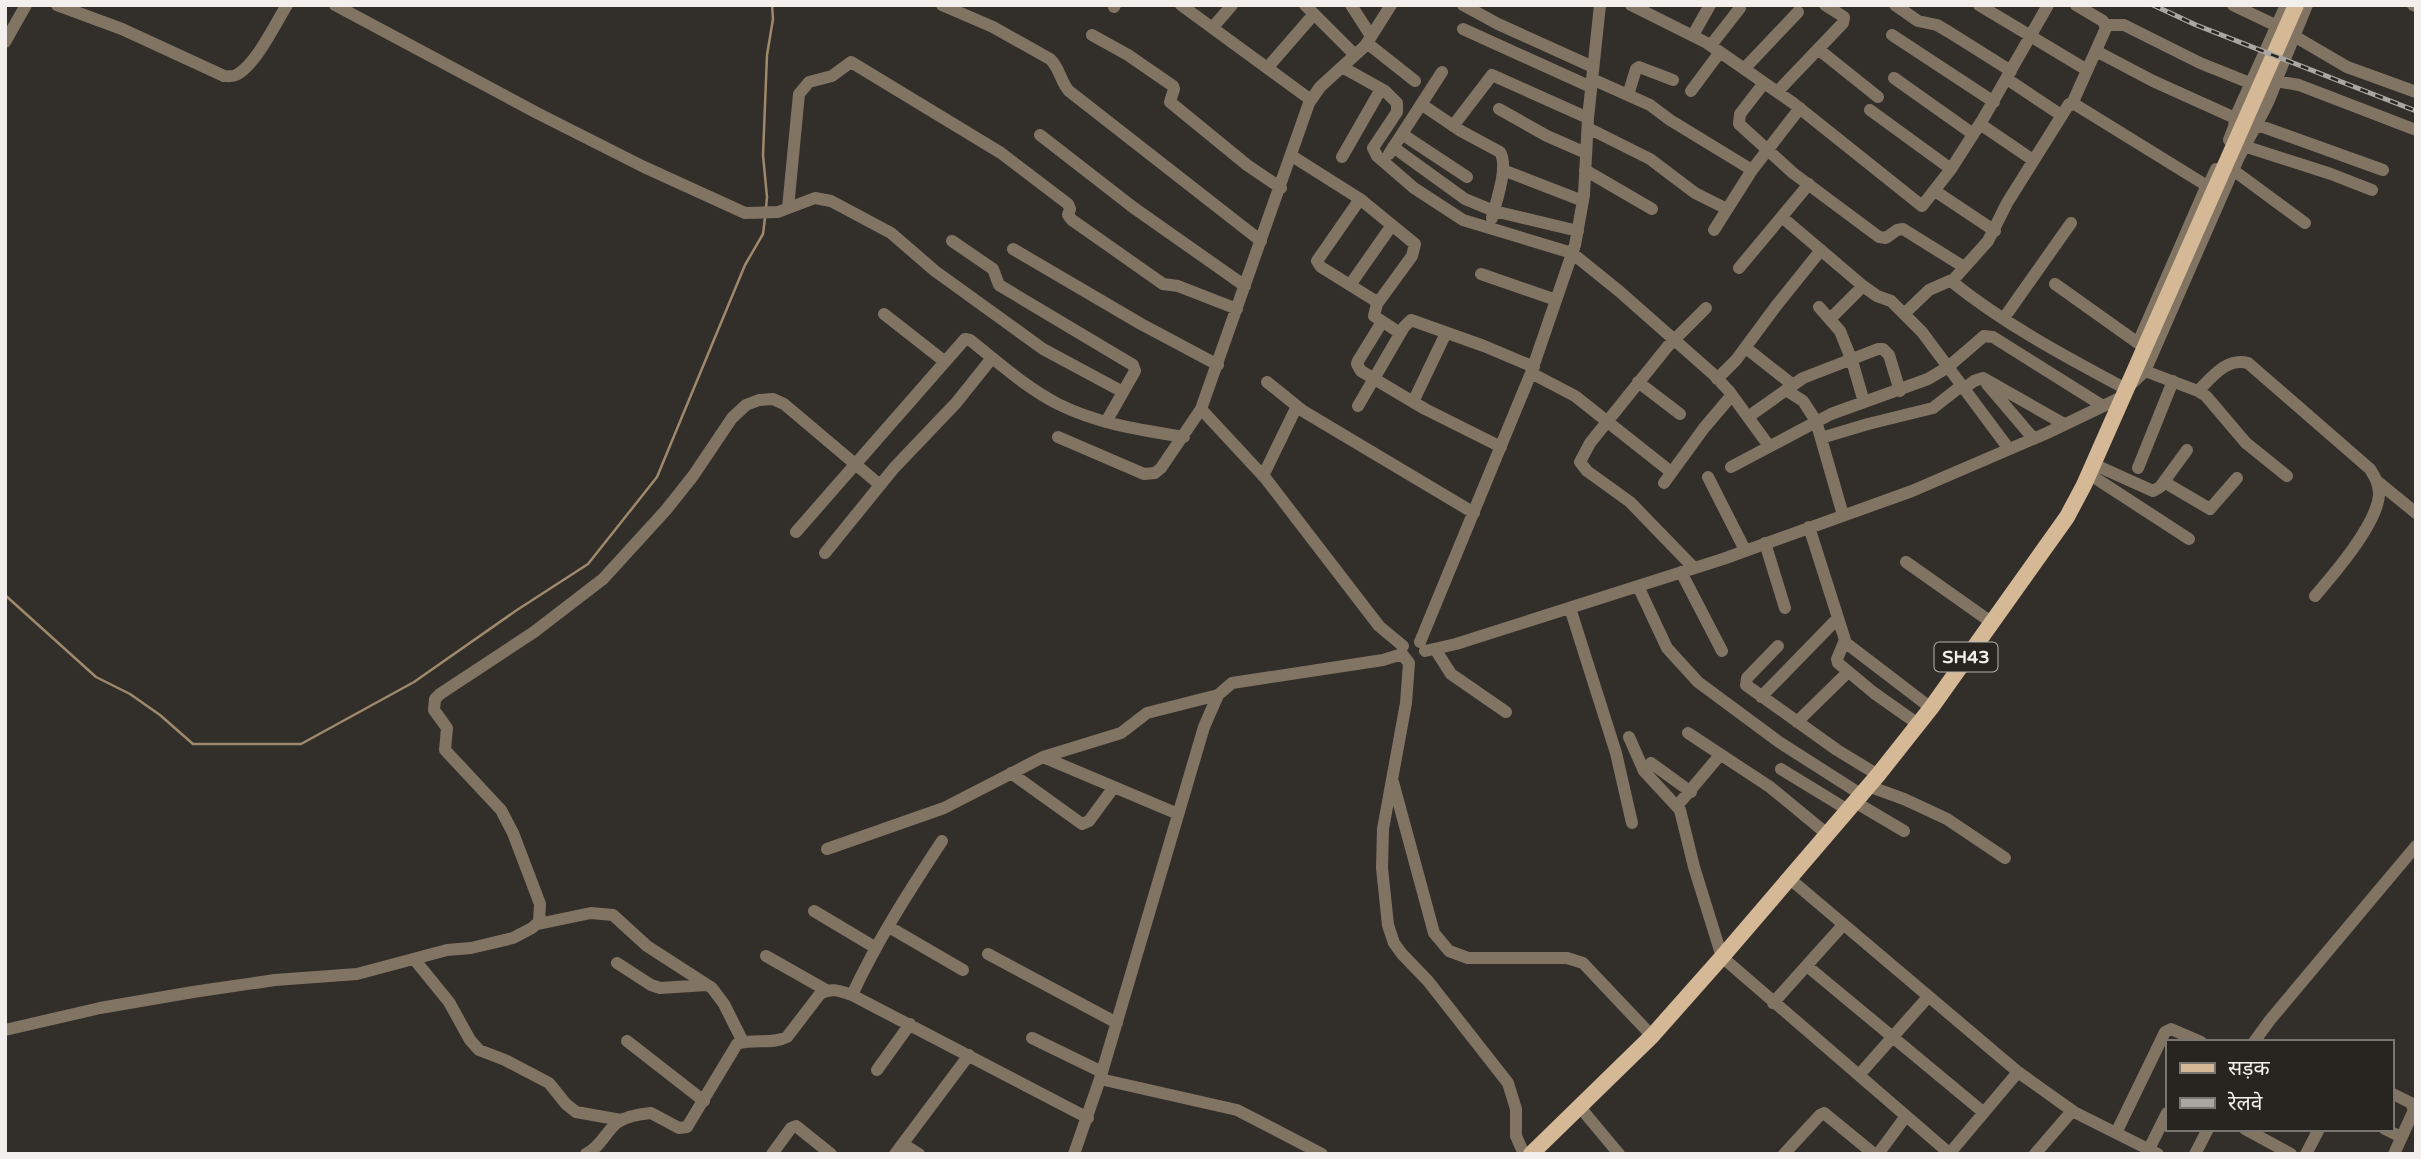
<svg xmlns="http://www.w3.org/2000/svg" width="2421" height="1159" font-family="'Varela Round','Noto Sans Devanagari',sans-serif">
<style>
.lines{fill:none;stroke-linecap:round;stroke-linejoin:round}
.stream{stroke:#9f896c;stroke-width:2.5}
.minor{stroke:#827463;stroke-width:12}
.major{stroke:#d5b895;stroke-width:16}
.rail-casing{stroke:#a9a6a3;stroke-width:5}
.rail{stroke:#282520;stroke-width:2.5;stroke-dasharray:8;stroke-linecap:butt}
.labels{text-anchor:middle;stroke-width:5;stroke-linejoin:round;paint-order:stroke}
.shield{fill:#282520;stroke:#b5b2af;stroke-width:2}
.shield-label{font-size:18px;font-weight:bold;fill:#f2efec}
</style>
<rect width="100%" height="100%" fill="#322e2a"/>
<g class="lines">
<path class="stream" d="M766,208L767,197L763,155L767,55L773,19L772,5
M5,595L96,677L130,694L160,715L193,744H301L414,682L517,610L588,564L657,477L745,265L763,234L765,218"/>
<path class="minor" d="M57,5L122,29L224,76C228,76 232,77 236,75C256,65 275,24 287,5
M335,5L537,113L644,167L745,213L778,212L815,198L831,201L891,233L935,271L1043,349L1123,392
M942,5L993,27L1050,59C1060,68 1060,81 1069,91L1261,241
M1181,5L1311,100
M1305,5L1355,55
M1351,5L1371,36
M1463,5L1498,24L1593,67
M1631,5L1707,43L1793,103L1922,206L1951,169L1983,119L2048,5
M1895,5L1918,21L1937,25L1949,32L2011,71
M1979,5L2087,70
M2233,5L2277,26L2347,67L2416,92
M2413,5L2416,6
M1114,7L1115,5
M2106,25H2124L2200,63L2250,83
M1213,27L1232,5
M1463,29L1591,87
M1092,35L1128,55L1173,86L1174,89L1170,102L1247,165L1281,188
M1693,35L1710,5
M1892,35L1994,102
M5,42L26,5
M1367,43L1415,81
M1711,45L1740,8
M1818,49L1878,97
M2096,51L2153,81L2235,118
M1268,67L1314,14
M1342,67L1385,91L1397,103V112L1373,148L1377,156L1414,188L1463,220L1572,253L1619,291L1713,374L1729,391L1769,446
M1744,69L1798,12
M1894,78L1973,134
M1592,79L1650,105L1670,120L1752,170
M2007,79L2061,115
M2276,81L2307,5
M1764,83L1740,114L1739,124L1793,173L1879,237L1886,238L1897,230L1903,229L1964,267
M1691,91L1720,52
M1777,92L1843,23L1844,17L1825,5
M1628,95L1636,69L1639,67L1673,80
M1421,104L1461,131L1500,152C1509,166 1496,202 1492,218
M2072,104L2106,28L2103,21L2076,5
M1499,109L1547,136L1586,153
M1870,110L1951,169
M1980,124L2033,160
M2255,124L2383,170
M1453,126L1492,75L1588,118
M1588,128L1650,159L1695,193L1727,209
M1402,134L1467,177
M1040,135L1134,208L1245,286
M2229,140L2234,127L2235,118L2286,5
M1393,147L1465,199L1494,211L1578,231
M2247,147L2331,174L2372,190
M1389,154L1442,72
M1292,156L1360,199L1415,244L1412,256L1377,304
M1342,157L1381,89
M1503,170L1583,201
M1585,170L1652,209
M2233,170L2305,223
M1935,191L1995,231
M1360,199L1317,261L1321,267L1374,300L1377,304L1374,316L1400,333
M788,208L799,94L809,82L832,76L851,62L1001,153L1068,204L1070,209L1068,215L1072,220L1163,284L1178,286L1237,309
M1783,218L1863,286L1877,296L1891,301L1922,332L2009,449
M1714,230L1752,170L1800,108
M952,241L993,269L999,285L1133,365L1135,371L1106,422
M1013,249L1141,324L1218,365
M1739,268L1809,184
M1481,274L1556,300
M1951,281C2004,324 2066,357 2126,389
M2055,284L2138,343
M1350,285L1392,225
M1819,307L1840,331L1852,361L1864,402
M884,314L944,361
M1904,314L1929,290L1954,279L1988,241L2007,203L2069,104L2076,105L2204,184L2210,182L2216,169
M2004,318L2071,223
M1830,319L1863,286
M1382,322L1358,361L1357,364L1361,371L1425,409L1501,447
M2141,336L2207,185
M1746,348L1793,385
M2145,371L2198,391L2206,396L2246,443L2287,476
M1531,373L1575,396L1671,472
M1717,379L1736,360L1776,306L1821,250
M1267,382L1303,411L1474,513
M1638,382L1680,414
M1987,384L2033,438
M2129,386L2145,371L2238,159C2249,137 2270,104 2276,81L2299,85L2416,130
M1963,389L1974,381L1983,378L2064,424
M1786,390L1803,401L1816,421L1843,515
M2198,391C2212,377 2227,357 2248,363L2370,469C2375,477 2379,484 2379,494C2378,523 2334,574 2315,596
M1413,402L1446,333
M1358,406L1404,327L1411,320L1484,346L1534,367
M1201,409L1266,479L1379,626L1403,646
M1748,417L1803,378L1878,349H1883L1889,355L1900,391
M1058,437L1144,474L1155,473L1161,468L1201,409L1309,103L1320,87L1365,46L1391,5
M1821,438L1868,424L1933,408L1961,386
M2093,464L2153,491L2160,487L2187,450
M1731,467L1831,414L1928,379L1948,367L1984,336L1993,337L2103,406
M2138,468L2173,381
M2089,474L2189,539
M1263,476L1297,406
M1708,477L1745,550
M2164,482L2210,509L2237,478
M2378,482L2416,513
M1664,483L1704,428L1732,395
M1809,527L1846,643L1931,708
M796,532L965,339L970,340C998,362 1025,387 1058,404C1098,424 1141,430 1184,437
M1765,543L1785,608
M825,553L894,468L956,403L992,358
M1906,562L1991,622
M1694,568L1630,502L1587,471L1580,462L1590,443L1668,346L1706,308
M1681,572L1722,651
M1638,586L1667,648L1698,682L1779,742L1862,795
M1570,608L1616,753L1632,823
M1845,640L1837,659L1838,663L1874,693L1918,724
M1420,642L1531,373L1575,245L1584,195L1588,118L1600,5
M1778,646L1747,678L1746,685L1837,750L1878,775
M1435,649L1451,674L1506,712
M1425,651L1456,644L1723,559L1912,491L2047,433L2122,397
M1402,654L1409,663L1406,703L1383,829L1382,868L1388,925L1394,943L1402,954L1428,981L1508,1083L1516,1109V1136L1524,1154
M1761,697L1838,618
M1797,722L1848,672
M1688,733L1770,787L1827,834
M1629,737L1644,771L1680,810L1694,867L1722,957L1949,1153
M1043,757L1178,814
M1651,763L1691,792
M1781,769L1848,810
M1011,773L1082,824L1089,821L1114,787
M1393,782L1434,933L1449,951L1468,958H1567L1583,963L1652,1036
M1868,786L1904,799L1947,819L2005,858
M1855,802L1904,831
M1677,806L1720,755
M827,849L944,808L1043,757L1121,733L1147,713L1218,695
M1790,879L2018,1072L2074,1112L2158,1154
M814,911L876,948
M538,924L591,913L613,915L647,946L712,988L724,1004L743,1042
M889,927L963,970
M988,954L1117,1023
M766,956L826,990
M414,959L449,1002L470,1040L479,1050L505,1060L549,1083L566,1104L576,1112L621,1120
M617,963L651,985L660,988L707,985
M1807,966L1983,1112
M852,995C877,941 909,891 942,841
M1773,1003L1843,925
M5,1030L100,1008L193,992L275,980L357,974L447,950L471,948L513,938L532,928L539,922L540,904L513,833L501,810L445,750L447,728L434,710L435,699L440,694L534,632L603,579L666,510L693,476L732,418L746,405L759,400L773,399L784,404L880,485
M1032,1038L1102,1072
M627,1041L704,1101
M2254,1042L2270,1020L2416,846
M877,1070L910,1024
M1859,1075L1928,997
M1100,1079L1237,1110L1322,1154
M2391,1093L2411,1103L2414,1110L2394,1154
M1579,1106L1619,1154
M2245,1129L2291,1154
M2385,1129L2401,1137
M2116,1133L2165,1032L2171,1029L2201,1042
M903,1144L919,1154
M2149,1149L2167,1113
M586,1154C601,1147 606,1131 618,1122C627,1116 641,1114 651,1113L679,1128L687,1127L737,1044C753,1038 772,1045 787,1037L820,994C831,987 840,991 852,995L1088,1118
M772,1154L791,1128L796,1126L831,1154
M895,1154L969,1055
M1074,1154L1100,1079L1204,727L1218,695L1232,683L1383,660L1402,654
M1784,1154L1820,1115L1824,1113L1874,1154
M1878,1154L1906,1116
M1949,1154L2018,1072
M2035,1154L2072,1111
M2195,1154L2208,1129
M2306,1154L2319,1129"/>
<path class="major" d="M1531,1154L1652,1036L1722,957L1878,775L1931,708L2067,517L2084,485L2296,5"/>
<g class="rail-casing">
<path id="rail" d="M2153,5L2196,25L2416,111"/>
</g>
<use href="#rail" class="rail"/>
</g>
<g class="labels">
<rect class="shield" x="1934.5" y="642.5" width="63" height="29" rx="5"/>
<g class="shield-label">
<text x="1966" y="663">SH43</text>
</g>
</g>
<rect width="2421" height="1159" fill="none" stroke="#f2efec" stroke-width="14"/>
<rect x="2166" y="1040" width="228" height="91" fill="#282520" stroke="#797672" stroke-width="2"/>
<rect x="2180" y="1063" width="35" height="10" fill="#d5b895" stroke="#797672" stroke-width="2"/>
<text x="2228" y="1075" font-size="21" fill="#f2efec">सड़क</text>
<rect x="2180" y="1098" width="35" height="10" fill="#a9a6a3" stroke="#797672" stroke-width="2"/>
<text x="2228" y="1110" font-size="21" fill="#f2efec">रेलवे</text>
</svg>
